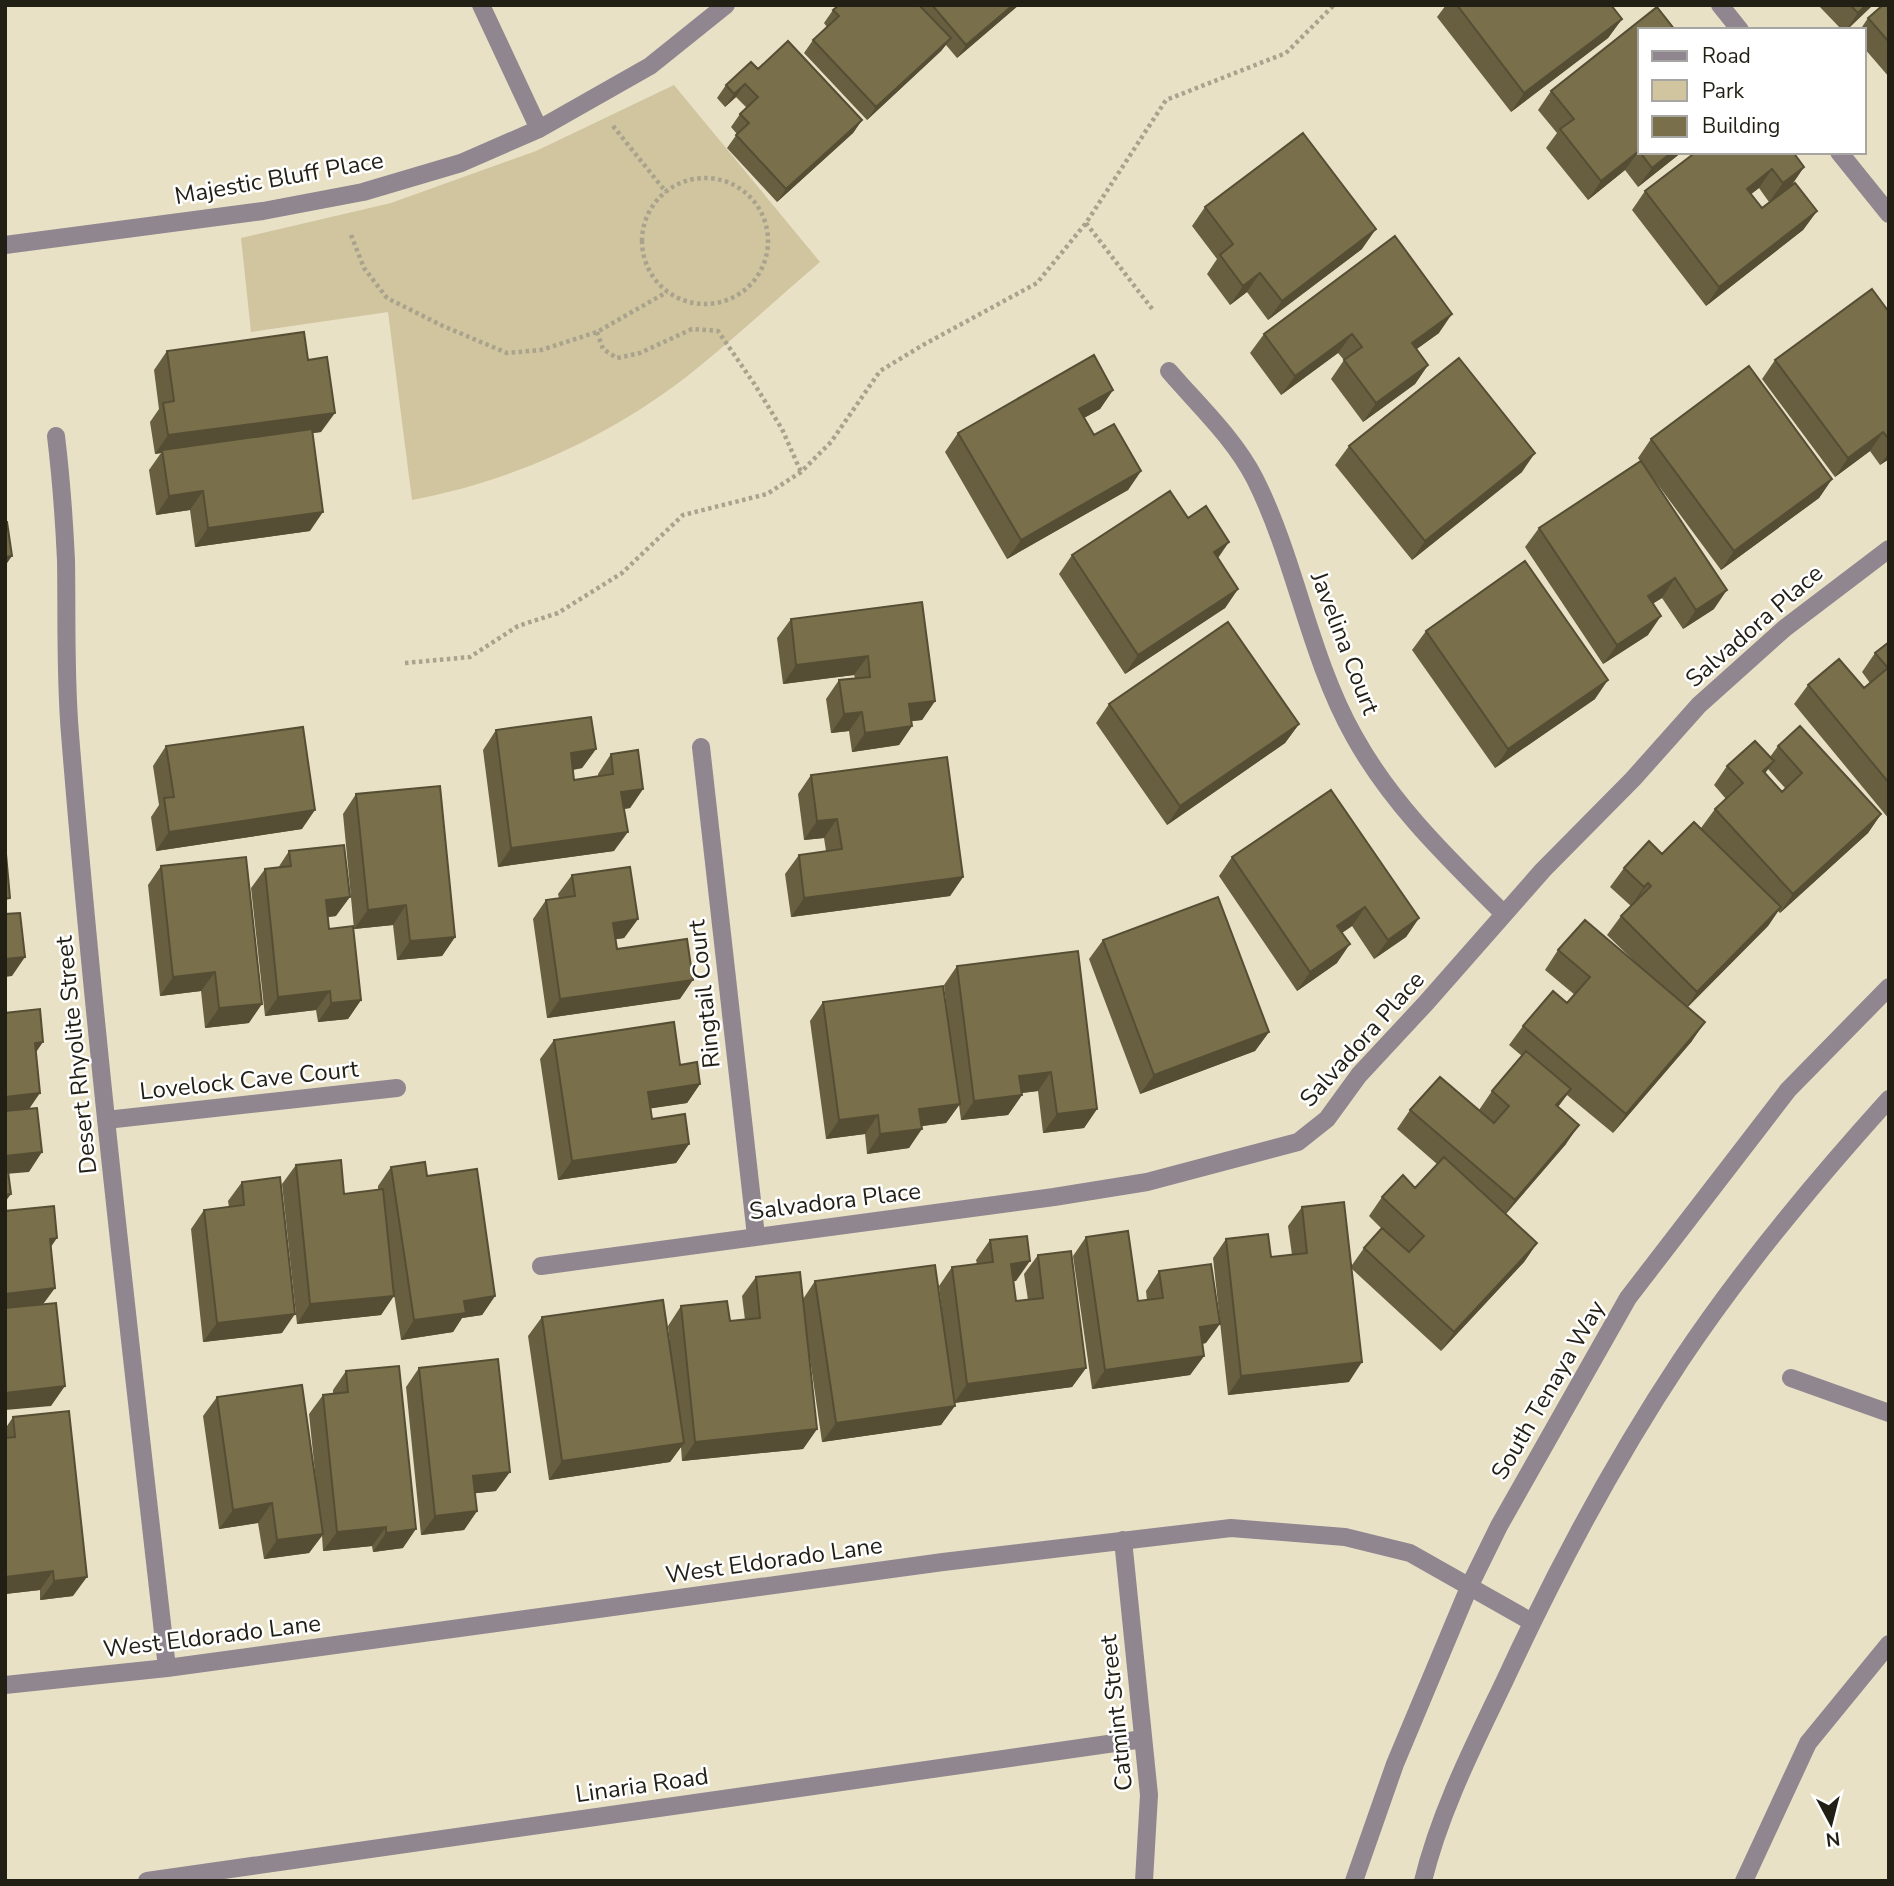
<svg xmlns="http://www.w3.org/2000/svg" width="1894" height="1886" font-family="'Nunito Sans',sans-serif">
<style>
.green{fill:#d0c59f}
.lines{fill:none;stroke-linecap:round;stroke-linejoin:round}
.path{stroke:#a9a38d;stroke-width:4.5;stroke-dasharray:3.5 3.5;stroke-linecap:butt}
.minor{stroke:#90868f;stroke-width:18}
.tertiary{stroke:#90868f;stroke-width:18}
.wall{fill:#685f40;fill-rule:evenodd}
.shaded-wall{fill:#554e34}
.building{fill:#796f4b;stroke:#554e34;stroke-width:2}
.labels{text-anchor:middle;stroke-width:5;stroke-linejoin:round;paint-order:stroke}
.street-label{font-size:24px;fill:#221f15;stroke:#fff}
</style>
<rect width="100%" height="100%" fill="#e9e1c6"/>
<path class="green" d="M674,85L820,262C778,298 738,335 695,370C614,435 514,481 412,500L388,312L251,332L241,238L391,203L536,151Z"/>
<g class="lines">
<path class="path" d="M613,126L666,192
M642 241a63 63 0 1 1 126 0a63 63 0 1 1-126 0Z
M1086,223L1153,310
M351,235L364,268L387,298L443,326L507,353L541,350L597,332L667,292
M597,332L603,349L617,358L640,353L692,329L718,331L755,385L782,429L801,472
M405,663L470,657L518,626L558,613L622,573L683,515L767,494L801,472L831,442L880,371L923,345L1037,283L1086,223L1166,100L1286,53L1334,5"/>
<path class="minor" d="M481,5L539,129
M1720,5L1740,30
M1839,152L1889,214
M5,245L263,211L363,192L461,163L539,129L650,66L726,5
M1169,371C1198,405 1234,438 1255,479C1296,561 1309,656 1354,736C1392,805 1449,859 1504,914
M56,436C61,477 64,518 66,560C67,618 65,675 70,734C95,1046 132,1357 167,1668
M701,747L756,1236
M106,1120L397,1088
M541,1266L1054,1197L1147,1182L1298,1142L1327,1119L1359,1075L1426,1003L1543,870L1633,779L1699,705L1785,628L1889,549
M1791,1378L1889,1413
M1123,1540L1149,1795L1144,1881
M5,1685L167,1668L943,1562L1231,1528L1345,1537L1410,1553L1532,1622
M147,1881L1143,1739
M1744,1881L1808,1743L1889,1644"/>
<path class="tertiary" d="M1354,1881L1395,1764L1470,1585L1499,1526L1628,1298L1788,1090L1889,987
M1423,1881C1440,1811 1474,1745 1505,1680C1556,1570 1614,1461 1681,1360C1743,1267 1814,1182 1889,1099"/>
</g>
<path class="wall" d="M839,5H1019L957,58L946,45L941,51L867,120L804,53L813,40L827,27L824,23L833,10Z
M1446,5H1611L1622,19L1608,38L1511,112L1437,17Z
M1818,5H1873L1847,30H1842Z
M1889,5V77L1864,48V30H1860L1868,18Z
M1640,30L1682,152L1638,187L1625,170L1588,200L1546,148L1557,133L1538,110L1551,91Z
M758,69L862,120L853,133L777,202L727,148L737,134L731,127L740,114L747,108L736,97L725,107L717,98L726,85Z
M1696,152L1804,167L1791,186L1769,202L1759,188L1751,194L1762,208L1817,211L1803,230L1706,306L1632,210L1645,191Z
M1205,207L1362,249L1268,320L1247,292L1230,305L1207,274L1217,259L1192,226Z
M1889,312V459L1880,465L1870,451L1835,477L1762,379L1775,360Z
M1439,333L1416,349L1428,365L1415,384L1363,422L1331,379L1344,360L1338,353L1281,395L1250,353L1264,334Z
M167,351L308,360L321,432L312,433L310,531L195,547L190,510L156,515L149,470L161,453L155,454L150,422L159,409L154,370Z
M1113,390L1100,409L1084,418L1094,435L1141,471L1128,490L1007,559L945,452L958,433Z
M1651,439L1832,479L1819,498L1721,570L1650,474L1714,609L1683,629L1662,598L1653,603L1648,635L1603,664L1525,547L1539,528L1640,461L1638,458Z
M1349,446L1522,472L1412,560L1335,465Z
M1188,518L1218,558L1238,589L1225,608L1125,674L1059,574L1072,555Z
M922,602L935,701L922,720L911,721L912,726L899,745L852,752L849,731L831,733L826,699L839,680L855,678L854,675L783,684L777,638L791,619Z
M1426,631L1595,699L1495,768L1412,650Z
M1889,642V819L1794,704L1808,685L1864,688L1870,683L1862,672L1875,653Z
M1109,704L1299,724L1285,743L1167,825L1096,723Z
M496,730L596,749L582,768L573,770L574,780L598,776V774L611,754L643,789L630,808L624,809L614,851L498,867L483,750Z
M166,746L302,829L156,851L151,817L159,805L153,766Z
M1778,746L1881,814L1868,833L1780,913L1778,911L1768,926L1687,1007L1692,1041L1613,1133L1567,1095L1558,1107L1566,1144L1506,1214L1537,1243L1524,1262L1441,1351L1352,1269L1349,1382L1228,1395L1213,1258L1226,1239L1271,1257L1292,1255L1288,1226L1302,1207L1352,1265L1364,1248L1382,1229L1369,1216L1382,1197L1415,1188L1437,1164L1397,1129L1410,1110H1479L1492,1091L1522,1056L1509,1045L1523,1026L1567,1003L1575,995L1545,970L1558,950L1635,962L1607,935L1621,916L1631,906L1610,887L1624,868L1662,854L1701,828L1715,809L1726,799L1714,785L1727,766L1770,757ZM1768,769L1785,788L1782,792L1765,773Z
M811,775L963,877L950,896L791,917L785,874L799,855L826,851L824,838L804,840L798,794Z
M356,794L455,937L442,956L397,960L393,925L354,929L343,814Z
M289,851L336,916L327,917L329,929L361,1000L348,1019L318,1022L316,1010L265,1016L251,888L265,869L278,868Z
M1232,857L1419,918L1406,937L1374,959L1352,926L1342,933L1337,963L1297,991L1219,876Z
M161,866L249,1023L205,1028L201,991L160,996L148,885Z
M572,875L638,919L624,938L615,939L617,949L680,999L547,1018L533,919L546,900L559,898L558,894Z
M1103,940L1269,1032L1255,1051L1140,1094L1089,959Z
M957,966L1097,1109L1084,1128L1043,1133L1038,1091L1021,1093L1022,1095L1008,1115L961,1120L959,1105L946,1123L922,1126L909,1148L867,1154L865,1134L826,1139L810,1021L823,1002L949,1028L944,985Z
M554,1040L680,1065L700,1084L687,1103L651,1108L652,1119L689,1144L676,1163L558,1180L540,1059Z
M296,1165L344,1194L378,1190V1186L391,1167L427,1176L495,1296L482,1315L462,1318L453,1332L401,1340L394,1294L381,1315L297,1324L282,1184Z
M242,1182L282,1333L203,1342L191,1229L204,1210L229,1207L228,1201Z
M1086,1237L1138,1301L1147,1300L1146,1291L1159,1271L1206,1343L1202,1344L1204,1356L1190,1375L1092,1389L1073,1256Z
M990,1240L1016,1281H1013L1016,1301L1028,1300L1024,1274L1038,1255L1086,1368L1072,1387L954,1403L941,1425L822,1442L806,1331L817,1429L803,1449L682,1461L681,1447L670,1462L549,1480L528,1336L542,1317L670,1344L668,1326L681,1306L730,1321L745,1320L742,1296L756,1277L803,1299L815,1281L948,1361L939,1286L952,1267L977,1264L976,1260Z
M419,1368L496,1491L475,1493L477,1511L464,1530L421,1535L406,1387Z
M346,1371L403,1548L373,1552L372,1546L323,1551L322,1536L309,1553L264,1559L258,1523L219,1529L203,1416L217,1397L318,1501L309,1414L323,1395L333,1394V1390Z
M13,1417L73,1596L40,1600V1590L5,1594V1429Z"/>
<path class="shaded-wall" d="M1013,5H1019L957,58L966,45Z
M1866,5H1873L1846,30L1858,13Z
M1622,19L1608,38L1511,112L1524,93Z
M951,38L941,51L867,120L876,107Z
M745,84L736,97L725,107L734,94Z
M862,120L853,133L777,202L786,189Z
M1639,151L1625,170L1588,200L1601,181Z
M1672,152H1682L1638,187L1652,168Z
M1804,167L1791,186L1769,202L1783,183Z
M1772,169L1759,188L1733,208L1747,189Z
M1817,211L1803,230L1706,306L1719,287Z
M1376,229L1362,249L1268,320L1282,301Z
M1260,273L1247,292L1230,305L1243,286Z
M1452,314L1439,333L1399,362L1412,343Z
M1352,334L1338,353L1281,395L1295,376Z
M1428,365L1415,384L1363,422L1376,403Z
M1113,390L1100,409L1066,428L1079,409Z
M335,413L321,432L163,453L162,450L161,453L155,454L168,435Z
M1883,432L1870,451L1835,477L1848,458Z
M1535,453L1522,472L1412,560L1425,541Z
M1889,453V459L1880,465Z
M1141,471L1128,490L1007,559L1021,540Z
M1832,479L1819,498L1721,570L1734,551Z
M203,491L190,510L156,515L169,496Z
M323,512L310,531L195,547L208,528Z
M1229,542L1216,561L1214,552Z
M12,556L5,566V557Z
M1675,578L1662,598L1635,615L1648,596Z
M1238,589L1225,608L1125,674L1138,655Z
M1727,590L1714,609L1683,629L1696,610Z
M1661,616L1648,635L1603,664L1617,645Z
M868,656L854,675L783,684L796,665Z
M1608,680L1595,699L1495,768L1508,749Z
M935,701L922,720L896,723L909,704Z
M862,712L849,731L831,733L844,714Z
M1299,724L1285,743L1167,825L1180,806Z
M912,726L899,745L852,752L865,733Z
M596,749L582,768L558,772L571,753Z
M1774,761L1760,780L1763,771Z
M643,789L630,808L608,811L621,792Z
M315,810L302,829L156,851L169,832Z
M1881,814L1868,833L1780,913L1793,894Z
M837,819L824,838L804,840L817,821Z
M628,832L614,851L498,867L511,848Z
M963,877L950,896L791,917L804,898Z
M1648,883L1635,902L1631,906L1644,887Z
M350,897L336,916L312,919L326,900Z
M406,905L393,925L354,929L368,910Z
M1365,907L1352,926L1324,945L1337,926Z
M1781,907L1768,926L1684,1011L1697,992Z
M1419,918L1406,937L1374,959L1388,940Z
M638,919L624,938L600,942L613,923Z
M455,937L442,956L397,960L410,941Z
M1350,944L1337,963L1297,991L1310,972Z
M25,957L12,976L5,977V959Z
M215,972L201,991L160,996L173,977Z
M693,980L680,999L547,1018L560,999Z
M330,991L316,1010L265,1016L278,997Z
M361,1000L348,1019L318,1022L331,1003Z
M262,1004L249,1023L205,1028L219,1008Z
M1705,1022L1692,1041L1613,1133L1626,1114Z
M1269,1032L1255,1051L1140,1094L1154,1075Z
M43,1042L30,1061L35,1043Z
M1051,1072L1038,1091L1006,1095L1019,1076Z
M700,1084L687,1103L634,1111L648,1092Z
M1571,1089L1557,1108L1556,1105Z
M40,1093L27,1112L5,1114V1097Z
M1022,1095L1008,1115L961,1120L974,1101Z
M960,1104L946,1123L906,1128L919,1109Z
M1097,1109L1084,1128L1043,1133L1057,1114Z
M878,1115L865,1134L826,1139L839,1120Z
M1579,1125L1566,1144L1501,1219L1515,1200Z
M922,1129L909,1148L867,1154L880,1134Z
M689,1144L676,1163L558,1180L572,1161Z
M42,1152L29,1172L5,1174L6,1156Z
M11,1194L5,1202V1195Z
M57,1238L44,1257L50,1239Z
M1537,1243L1524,1262L1441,1351L1454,1332Z
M1030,1261L1016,1281L998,1283L1011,1264Z
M55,1288L41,1307L5,1311V1294Z
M394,1296L381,1315L297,1324L310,1304Z
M495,1296L482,1315L462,1318L453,1332L401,1340L414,1320L464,1301Z
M295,1314L282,1333L203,1342L217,1323Z
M1220,1324L1206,1343L1186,1346L1200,1327Z
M1204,1356L1190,1375L1092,1389L1105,1370Z
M1362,1362L1349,1382L1228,1395L1241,1376Z
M1086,1368L1072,1387L954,1403L967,1384Z
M65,1386L51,1406L5,1410V1393Z
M955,1406L941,1425L822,1442L836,1423Z
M817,1429L803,1449L682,1461L695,1442Z
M684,1443L670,1462L549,1480L562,1461Z
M510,1472L496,1491L460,1495L473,1476Z
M272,1503L258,1523L219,1529L233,1510Z
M477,1511L464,1530L421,1535L435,1516Z
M386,1527L372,1546L323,1551L337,1532Z
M416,1529L403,1548L373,1552L386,1533Z
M323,1534L309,1553L264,1559L277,1540Z
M53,1571L40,1590L5,1594V1577Z
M87,1577L73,1596L40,1600L54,1581Z"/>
<path class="building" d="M839,5H919L951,38L876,107L813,40L839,16L833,10Z
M932,5H1013L966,45Z
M1457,5H1611L1622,19L1524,93Z
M1850,5H1866L1858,13Z
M1883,5H1889V42L1868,18Z
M1657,7L1675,30H1640V152H1672L1652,168L1639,151L1601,181L1560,129L1574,119L1551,91Z
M788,41L862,120L786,189L736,135L749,123L740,114L758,97L745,84L734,94L726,85L751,62L758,69Z
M1303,133L1376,229L1282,301L1260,273L1243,286L1220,255L1233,244L1205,207Z
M1696,152H1793L1804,167L1783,183L1772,169L1747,189L1762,208L1795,183L1817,211L1719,287L1645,191Z
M1395,236L1452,314L1412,343L1428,365L1376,403L1344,360L1362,347L1352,334L1295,376L1264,334Z
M1872,289L1889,312V439L1883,432L1848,458L1775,360Z
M304,332L308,360L327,357L335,413L168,435L163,403L174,401L167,351Z
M1094,355L1113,390L1079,409L1094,435L1114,424L1141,471L1021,540L958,433Z
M1459,358L1535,453L1425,541L1349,446Z
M1749,366L1832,479L1734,551L1651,439Z
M312,429L323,512L208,528L203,491L169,496L162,450Z
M1641,461L1727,590L1696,610L1675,578L1648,596L1661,616L1617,645L1539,528Z
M1170,491L1188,518L1206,506L1229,542L1214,552L1238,589L1138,655L1072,555Z
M5,522H7L12,556L5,557Z
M1525,561L1608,680L1508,749L1426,631Z
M922,602L935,701L909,704L912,726L865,733L862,712L844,714L839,680L870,677L868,656L796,665L791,619Z
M1228,622L1299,724L1180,806L1109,704Z
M1889,642V783L1808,685L1839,659L1864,688L1888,668L1875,653Z
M591,717L596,749L571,753L574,780L613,774L611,754L638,750L643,789L621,792L628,832L511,848L496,730Z
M1800,726L1881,814L1793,894L1715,809L1743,783L1727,766L1755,741L1774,761L1763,771L1782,792L1802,773L1778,746Z
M303,727L315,810L169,832L164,798L174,797L166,746Z
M947,757L963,877L804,898L799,855L842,849L837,819L817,821L811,775Z
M440,786L455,937L410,941L406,905L368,910L356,794Z
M1331,790L1419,918L1388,940L1365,907L1337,926L1350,944L1310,972L1232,857Z
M1694,822L1781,907L1697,992L1621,916L1651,886L1648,883L1644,887L1624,868L1649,841L1662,854Z
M344,845L350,897L326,900L329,929L353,926L361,1000L331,1003L330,991L278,997L265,869L291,866L289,851Z
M6,854L10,898L5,899V854Z
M246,857L262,1004L219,1008L215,972L173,977L161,866Z
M630,867L638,919L613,923L617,949L687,939L693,980L560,999L546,900L575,896L572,875Z
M1218,897L1269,1032L1154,1075L1103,940Z
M20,913L25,957L5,959V914Z
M1585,920L1705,1022L1626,1114L1523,1026L1553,991L1567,1003L1590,977L1558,950Z
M1078,951L1097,1109L1057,1114L1051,1072L1019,1076L1022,1095L974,1101L957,966Z
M943,986L960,1104L919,1109L922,1129L880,1134L878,1115L839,1120L823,1002Z
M40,1009L43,1042L35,1043L40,1093L5,1097V1013Z
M674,1022L680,1065L697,1062L700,1084L648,1092L652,1119L685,1114L689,1144L572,1161L554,1040Z
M1526,1051L1571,1089L1556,1105L1579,1125L1515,1200L1410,1110L1440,1077L1494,1123L1509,1106L1492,1091Z
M37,1108L42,1152L6,1156L11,1194L5,1195V1111Z
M1444,1157L1537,1243L1454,1332L1364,1248L1382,1228L1409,1252L1424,1236L1382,1197L1403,1175L1415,1188Z
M341,1160L344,1194L383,1189L394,1296L310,1304L296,1165Z
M425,1162L427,1176L477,1169L495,1296L464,1301L466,1313L414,1320L391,1167Z
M280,1177L295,1314L217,1323L204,1210L244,1205L242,1182Z
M1344,1202L1362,1362L1241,1376L1226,1239L1268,1234L1271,1257L1307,1253L1302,1207Z
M54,1206L57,1238L50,1239L55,1288L5,1294V1211Z
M1128,1231L1138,1301L1163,1298L1159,1271L1211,1264L1220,1324L1200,1327L1204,1356L1105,1370L1086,1237Z
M1027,1236L1030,1261L1011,1264L1016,1301L1043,1298L1038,1255L1071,1251L1086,1368L967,1384L952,1267L993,1262L990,1240Z
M935,1265L955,1406L836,1423L815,1281Z
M800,1272L817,1429L695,1442L681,1306L727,1301L730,1321L760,1318L756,1277Z
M663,1300L684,1443L562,1461L542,1317Z
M56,1303L65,1386L5,1393V1308Z
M498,1359L510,1472L473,1476L477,1511L435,1516L419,1368Z
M399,1366L416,1529L386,1533V1527L337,1532L323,1395L348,1392L346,1371Z
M302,1385L323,1534L277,1540L272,1503L233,1510L217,1397Z
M69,1411L87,1577L54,1581L53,1571L5,1577V1438L15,1437L13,1417Z"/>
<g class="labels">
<g class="street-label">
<text transform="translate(279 178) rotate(-10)" y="8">Majestic Bluff Place</text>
<text transform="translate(1754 626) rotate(-41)" y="8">Salvadora Place</text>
<text transform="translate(1345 643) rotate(69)" y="8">Javelina Court</text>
<text transform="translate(704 994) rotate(-96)" y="8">Ringtail Court</text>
<text transform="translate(1362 1039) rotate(-48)" y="8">Salvadora Place</text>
<text transform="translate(76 1055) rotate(-96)" y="8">Desert Rhyolite Street</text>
<text transform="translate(249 1080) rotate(-6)" y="8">Lovelock Cave Court</text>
<text transform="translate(835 1201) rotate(-7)" y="8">Salvadora Place</text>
<text transform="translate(1548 1390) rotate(-60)" y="8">South Tenaya Way</text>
<text transform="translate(774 1560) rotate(-8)" y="8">West Eldorado Lane</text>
<text transform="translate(212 1636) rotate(-7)" y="8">West Eldorado Lane</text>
<text transform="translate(1116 1713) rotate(-96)" y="8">Catmint Street</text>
<text transform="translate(642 1785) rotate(-8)" y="8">Linaria Road</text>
</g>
</g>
<rect width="1894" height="1886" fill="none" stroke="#221f15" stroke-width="14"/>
<rect x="1638" y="28" width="228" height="126" fill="#ffffff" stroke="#a7a5a1" stroke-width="2"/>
<rect x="1652" y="51" width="35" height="10" fill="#90868f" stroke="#a7a5a1" stroke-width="2"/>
<text x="1702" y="63" font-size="21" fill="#221f15">Road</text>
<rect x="1652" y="80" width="35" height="21" fill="#d0c59f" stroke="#a7a5a1" stroke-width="2"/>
<text x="1702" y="98" font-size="21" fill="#221f15">Park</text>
<rect x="1652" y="116" width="35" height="21" fill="#796f4b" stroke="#a7a5a1" stroke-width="2"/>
<text x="1702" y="133" font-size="21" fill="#221f15">Building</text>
<g transform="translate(1831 1823) rotate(173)" stroke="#ffffff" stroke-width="5" paint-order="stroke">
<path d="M0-5L12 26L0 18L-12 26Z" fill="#221f15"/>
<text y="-10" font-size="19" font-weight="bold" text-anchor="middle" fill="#221f15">N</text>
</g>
</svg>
